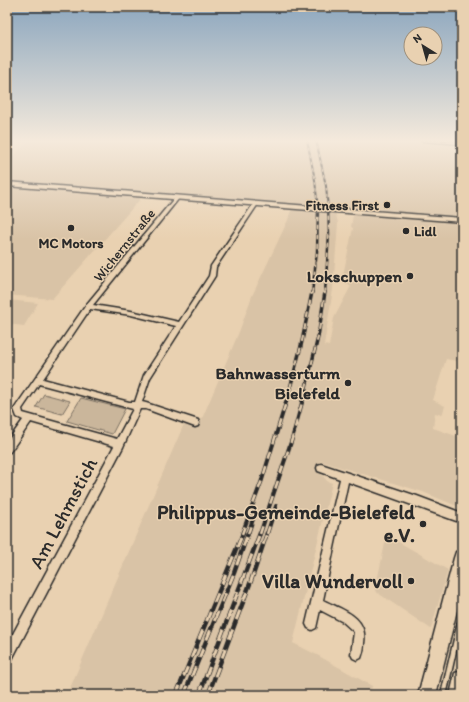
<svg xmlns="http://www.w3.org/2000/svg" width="469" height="702" font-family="Itim,sans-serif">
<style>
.built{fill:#d9c3a6}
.green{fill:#cab69b;stroke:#7a7063}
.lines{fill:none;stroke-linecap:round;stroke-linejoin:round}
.minor-casing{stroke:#2b2b2b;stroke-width:3}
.tertiary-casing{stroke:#2b2b2b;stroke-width:3}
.primary-casing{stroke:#2b2b2b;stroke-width:3}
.minor{fill:#e9d1b1;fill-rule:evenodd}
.tertiary{fill:#e9d1b1;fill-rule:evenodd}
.primary{fill:#e9d1b1;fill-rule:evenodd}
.tram{stroke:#2b2b2b;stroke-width:1.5}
.rail-far4-casing{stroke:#2b2b2b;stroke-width:2}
.rail-far3-casing{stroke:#2b2b2b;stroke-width:2.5}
.rail-far2-casing{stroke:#2b2b2b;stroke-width:3.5}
.rail-far1-casing{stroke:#2b2b2b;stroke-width:4}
.rail-casing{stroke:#2b2b2b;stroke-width:4.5}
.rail-far4{stroke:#e9d1b1;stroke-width:1;stroke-dasharray:3.5;stroke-linecap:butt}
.rail-far3{stroke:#e9d1b1;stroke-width:1.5;stroke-dasharray:4.5;stroke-linecap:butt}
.rail-far2{stroke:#e9d1b1;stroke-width:2;stroke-dasharray:6;stroke-linecap:butt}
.rail-far1{stroke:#e9d1b1;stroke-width:2.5;stroke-dasharray:8;stroke-linecap:butt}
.rail{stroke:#e9d1b1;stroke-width:3;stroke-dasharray:10;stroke-linecap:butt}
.poi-dot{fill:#2b2b2b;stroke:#e9d1b1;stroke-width:1.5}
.labels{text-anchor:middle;stroke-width:3;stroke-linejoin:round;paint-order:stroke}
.far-poi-label{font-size:14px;font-weight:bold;fill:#2b2b2b;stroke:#e9d1b1;text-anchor:end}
.far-street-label{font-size:14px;fill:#2b2b2b;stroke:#e9d1b1}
.poi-label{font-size:17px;font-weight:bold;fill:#2b2b2b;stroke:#e9d1b1;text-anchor:end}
.near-poi-label{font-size:20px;font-weight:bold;fill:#2b2b2b;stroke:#e9d1b1;text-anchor:end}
.near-street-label{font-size:20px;fill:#2b2b2b;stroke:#e9d1b1}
</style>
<rect width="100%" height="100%" fill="#e9d1b1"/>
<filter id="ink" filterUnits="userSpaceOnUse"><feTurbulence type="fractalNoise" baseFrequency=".025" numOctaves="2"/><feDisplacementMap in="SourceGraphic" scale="8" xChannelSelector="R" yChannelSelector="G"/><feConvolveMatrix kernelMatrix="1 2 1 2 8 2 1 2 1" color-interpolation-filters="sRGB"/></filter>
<g filter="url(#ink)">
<path class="built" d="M30,140H390L462,145V217L334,207L338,223L333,289L324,345L329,346L334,318L351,286L342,280L353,228L351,227L353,215L462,223V362L446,359L433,400L445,406L442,415L435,413L433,428L462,438V508L423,492L320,461L318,470L327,481L332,483L293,643L317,655L372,686L370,695H67L187,417L201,421L239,332L252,296L288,220L293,203L7,181V161Z
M7,187L54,190L142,197L52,299L7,295Z
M7,300L38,303L24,326L7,324Z
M386,539L395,540L448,570L431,629L375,591Z"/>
<path class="green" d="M44,394L70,401L62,414L36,407Z
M81,398L125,409L112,434L67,421Z"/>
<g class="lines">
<g class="minor-casing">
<path id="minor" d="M11,140H16L7,147V144Z
M420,140L462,142V144L422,141Z
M176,196L180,197L93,305L131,311L179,322L209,276L211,266L254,203H258V204L216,267L215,276L150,378L142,402L146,403L195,419L198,420L199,423L198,426L195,427L146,409H140L123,447L11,661L7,663V645L114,446L31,422L10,452L7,453V442L23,420L17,417L14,409L86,305ZM90,309L131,315L176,326L144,375L135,402H129L43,379ZM39,384L129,408L133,409L117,439L23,413L22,409Z
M321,464L417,496L462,513V523L348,482L323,600C342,610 368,616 364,643C364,648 363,653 361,658L357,660L353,658L351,654L354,632L343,622L320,610L316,628L312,630L308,628L306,624L340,479L318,471L317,468L318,465Z"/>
</g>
<g class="tertiary-casing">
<path id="tertiary" d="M7,182L462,218V222L7,186Z"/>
</g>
<g class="primary-casing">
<path id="primary" d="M462,550V590L436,695H418L454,558L456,552Z
M462,671V695H450L455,673Z"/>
</g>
<use href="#minor" class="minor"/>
<use href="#tertiary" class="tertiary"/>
<use href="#primary" class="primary"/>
<path class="tram" d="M440,695L462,602
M447,695L462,628"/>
<g class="rail-far4-casing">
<path id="rail-far4" d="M307,140L315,180L318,209
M316,140L326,186L328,209"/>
</g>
<g class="rail-far3-casing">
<path id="rail-far3" d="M312,293L317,252L318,208
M325,293L329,234L328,208"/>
</g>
<g class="rail-far2-casing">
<path id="rail-far2" d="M287,400L301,346L312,292
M303,400L318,337L325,292"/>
</g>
<g class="rail-far1-casing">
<path id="rail-far1" d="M242,534L262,480L287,399
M248,534L254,516
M260,534L292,439L303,399
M267,534L276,506"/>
</g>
<g class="rail-casing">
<path id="rail" d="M176,695L243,533
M184,695L234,573L248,533
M199,695L260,533
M208,695L251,581L267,533"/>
</g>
<use href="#rail-far4" class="rail-far4"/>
<use href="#rail-far3" class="rail-far3"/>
<use href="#rail-far2" class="rail-far2"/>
<use href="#rail-far1" class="rail-far1"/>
<use href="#rail" class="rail"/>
</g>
</g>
<linearGradient id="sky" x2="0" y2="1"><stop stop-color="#8ba6be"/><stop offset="0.59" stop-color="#f5eadc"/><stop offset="1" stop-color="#f5eadc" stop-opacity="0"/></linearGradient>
<rect width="469" height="239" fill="url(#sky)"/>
<g class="poi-dot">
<circle cx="387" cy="205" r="4"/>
<circle cx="71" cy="228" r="4"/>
<circle cx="406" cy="231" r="4"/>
<circle cx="410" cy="276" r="4"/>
<circle cx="348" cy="383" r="4"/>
<circle cx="423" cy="524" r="4"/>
<circle cx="411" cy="581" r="4"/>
</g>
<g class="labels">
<g class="far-poi-label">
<text x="379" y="210">Fitness First</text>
<text x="414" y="236" text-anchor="start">Lidl</text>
<text x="71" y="248" text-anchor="middle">MC Motors</text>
</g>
<g class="far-street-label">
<text transform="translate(124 245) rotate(-51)" y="5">Wichernstraße</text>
</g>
<g class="poi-label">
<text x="402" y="282">Lokschuppen</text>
<text x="340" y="379">Bahnwasserturm<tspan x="340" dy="20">Bielefeld</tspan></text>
</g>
<g class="near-poi-label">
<text x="415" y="519">Philippus-Gemeinde-Bielefeld<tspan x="415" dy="23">e.V.</tspan></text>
<text x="403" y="588">Villa Wundervoll</text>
</g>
<g class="near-street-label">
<text transform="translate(63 513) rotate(-62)" y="7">Am Lehmstich</text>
</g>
</g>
<rect width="469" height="702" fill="none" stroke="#e9d1b1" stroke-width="24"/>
<rect x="12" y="12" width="445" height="678" fill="none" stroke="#2b2b2b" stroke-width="1.5" filter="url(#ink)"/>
<g transform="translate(423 46) rotate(323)"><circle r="19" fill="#e9d1b1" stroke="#9d8f7b"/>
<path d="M0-3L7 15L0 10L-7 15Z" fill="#2b2b2b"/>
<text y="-6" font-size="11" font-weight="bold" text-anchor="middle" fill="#2b2b2b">N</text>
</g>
</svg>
